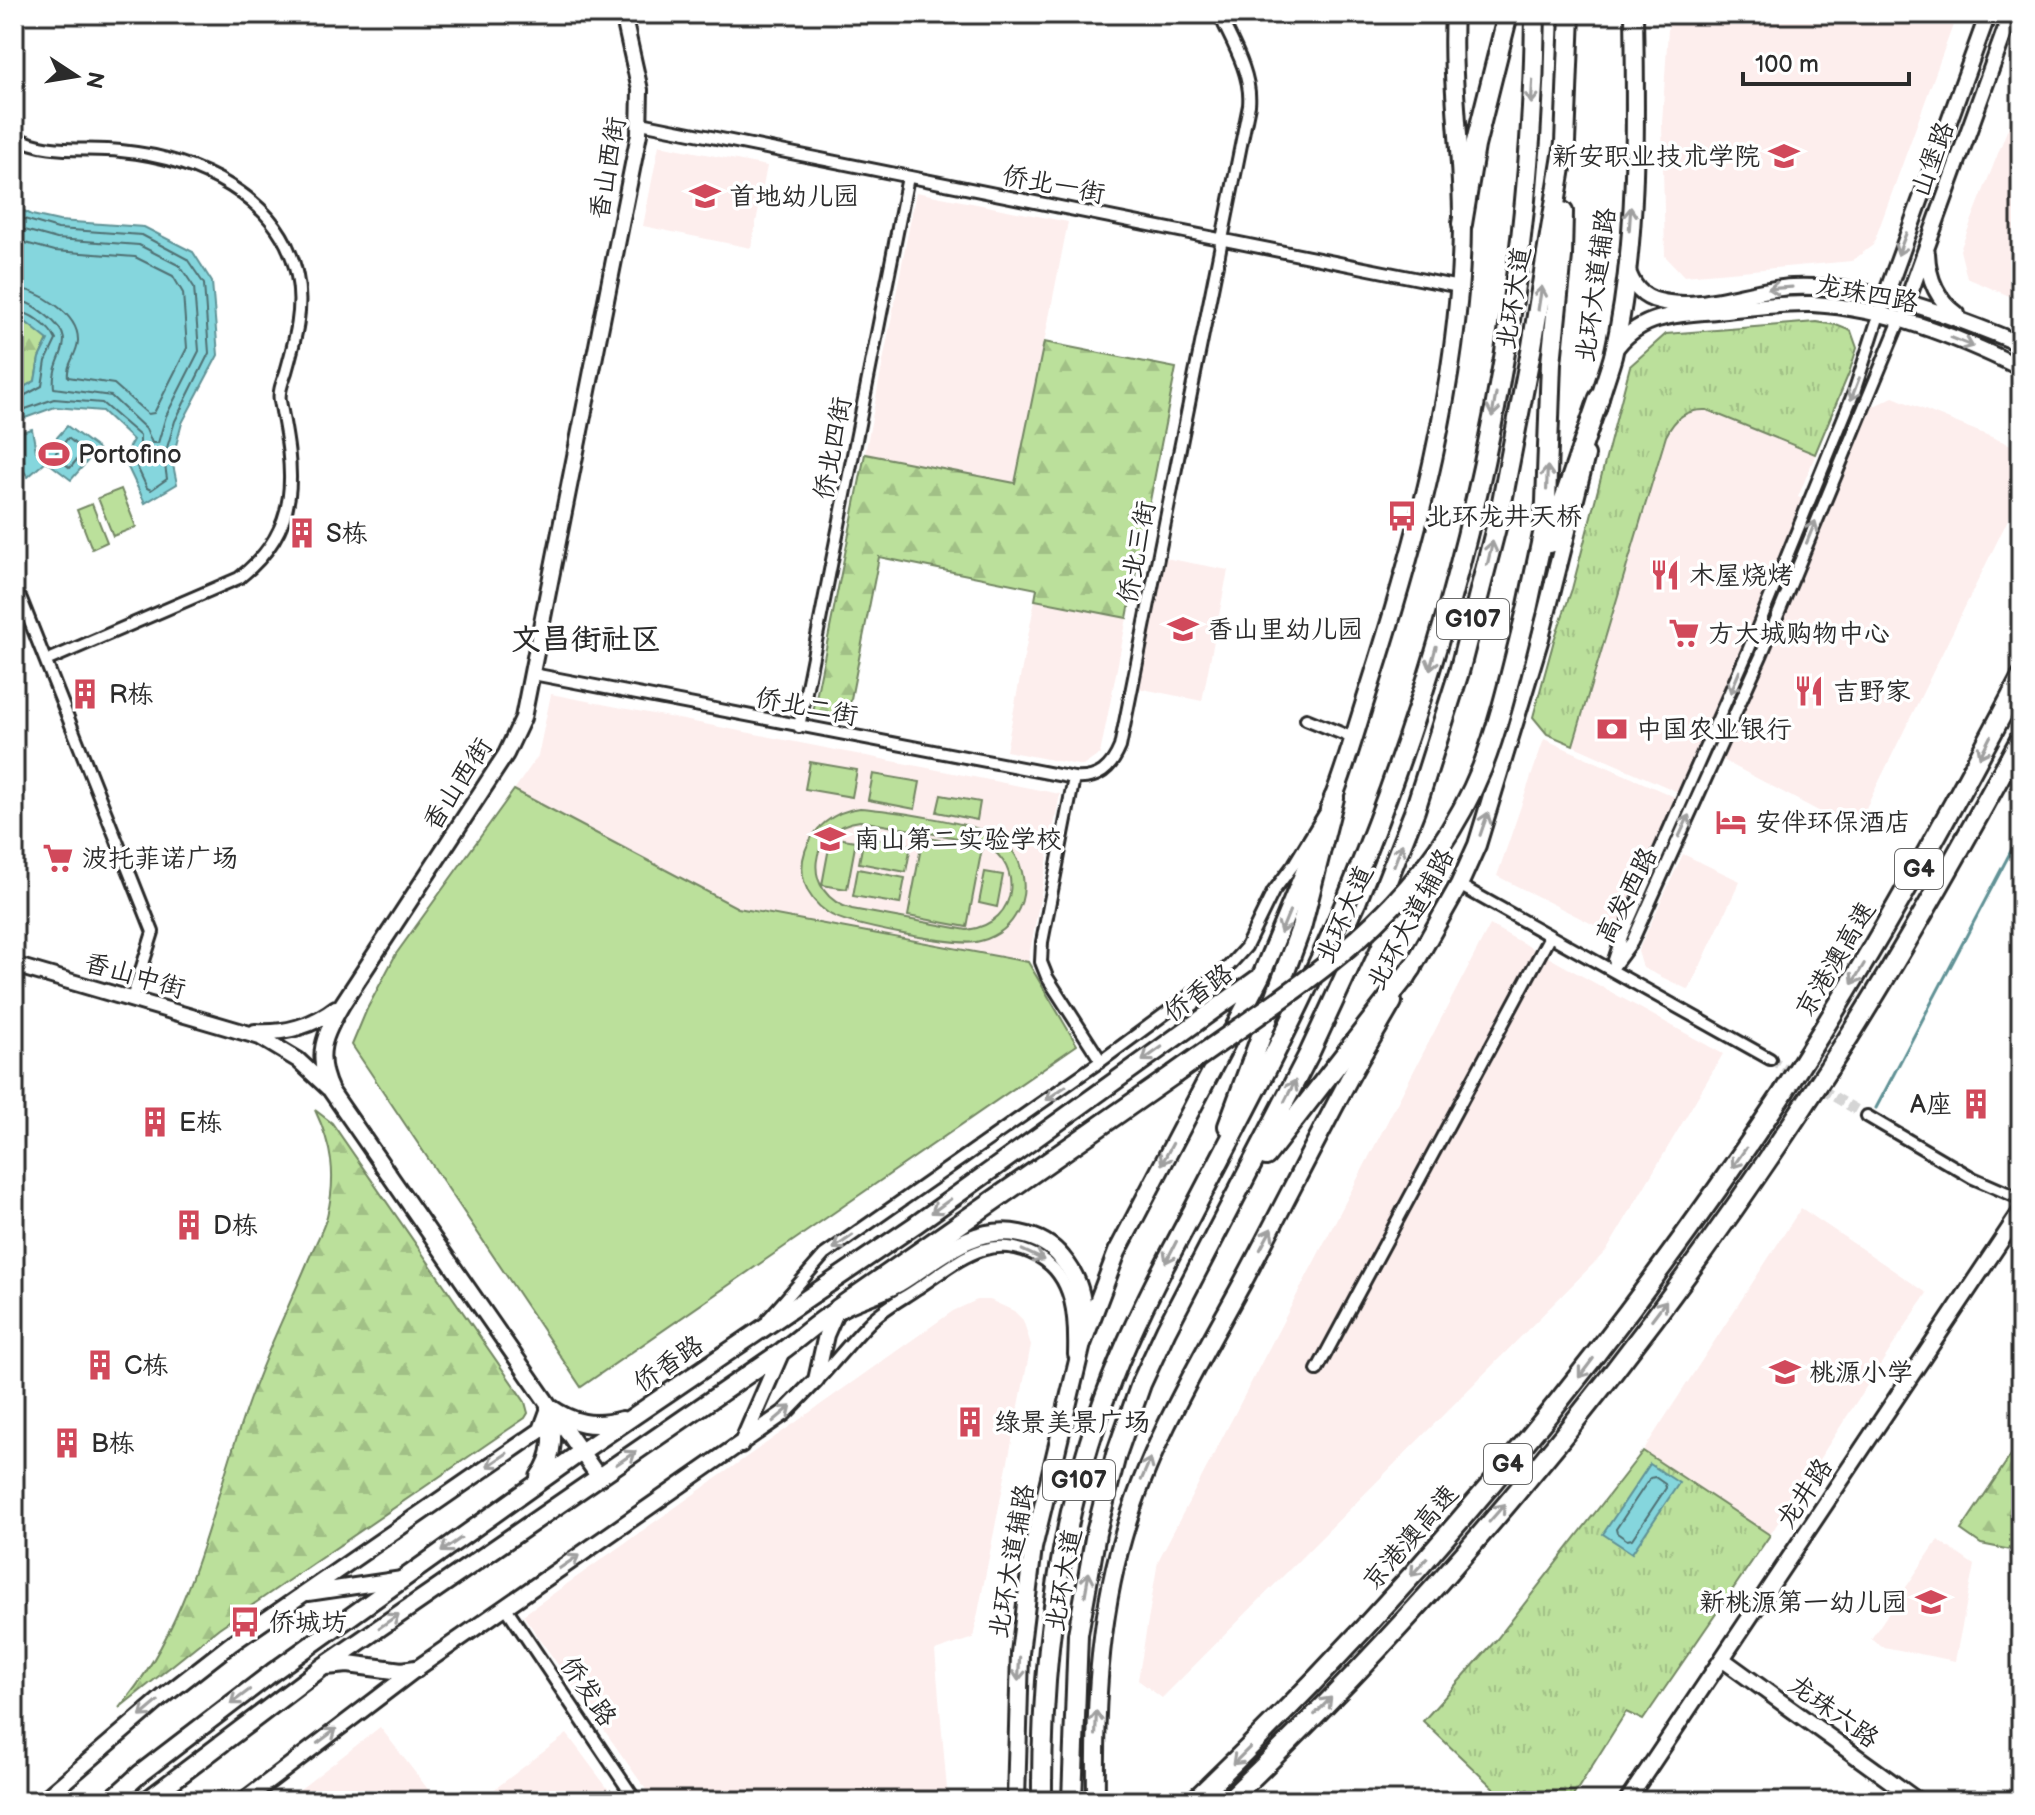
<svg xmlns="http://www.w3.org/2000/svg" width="2035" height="1815" font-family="'Balsamiq Sans','LXGW WenKai TC',sans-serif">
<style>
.built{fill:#fdeeed}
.grass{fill:#bbe09b;stroke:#738663;stroke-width:2;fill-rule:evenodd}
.forest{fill:url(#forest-firs);stroke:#738663;stroke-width:2}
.park{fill:url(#park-tufts);stroke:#738663;stroke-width:2}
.water{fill:#85d6dd;stroke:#619296;stroke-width:2}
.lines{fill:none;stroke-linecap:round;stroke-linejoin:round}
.shore{stroke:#4f6f72;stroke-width:2}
.stream{stroke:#619296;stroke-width:3}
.street-tunnel{stroke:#d5d5d5;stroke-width:10;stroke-dasharray:10 5;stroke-linecap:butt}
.street-casing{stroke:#2b2b2b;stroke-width:16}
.secondary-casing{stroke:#2b2b2b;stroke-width:20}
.primary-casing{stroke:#2b2b2b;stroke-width:22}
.highway-casing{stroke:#2b2b2b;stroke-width:24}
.street{stroke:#fff;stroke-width:10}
.secondary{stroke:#fff;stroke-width:14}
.primary{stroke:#fff;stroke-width:16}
.highway{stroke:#fff;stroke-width:18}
.highway-bridge-casing{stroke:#2b2b2b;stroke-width:24;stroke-linecap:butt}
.highway-bridge{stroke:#fff;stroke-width:18}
.oneway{stroke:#a0a0a0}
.labels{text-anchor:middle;stroke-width:7;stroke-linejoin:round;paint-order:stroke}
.shield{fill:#fff;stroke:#6b6b6b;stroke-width:2}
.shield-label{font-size:24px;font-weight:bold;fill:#2b2b2b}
.poi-label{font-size:26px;fill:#2b2b2b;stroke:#fff;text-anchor:start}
.street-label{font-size:26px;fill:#2b2b2b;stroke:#fff}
.quarter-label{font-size:30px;font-weight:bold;fill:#2b2b2b;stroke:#fff}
</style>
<defs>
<pattern id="forest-firs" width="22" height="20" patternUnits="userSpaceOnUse" patternTransform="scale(2)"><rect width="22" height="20" fill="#bbe09b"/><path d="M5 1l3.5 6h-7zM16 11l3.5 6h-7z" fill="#a1c086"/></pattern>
<pattern id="park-tufts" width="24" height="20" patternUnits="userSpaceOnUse" patternTransform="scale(2)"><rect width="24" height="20" fill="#bbe09b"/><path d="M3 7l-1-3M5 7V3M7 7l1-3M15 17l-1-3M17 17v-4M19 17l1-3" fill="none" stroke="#a1c086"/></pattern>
</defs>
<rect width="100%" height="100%" fill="#fff"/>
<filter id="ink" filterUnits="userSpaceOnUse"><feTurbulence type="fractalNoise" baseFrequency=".0125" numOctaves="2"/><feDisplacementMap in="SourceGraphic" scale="16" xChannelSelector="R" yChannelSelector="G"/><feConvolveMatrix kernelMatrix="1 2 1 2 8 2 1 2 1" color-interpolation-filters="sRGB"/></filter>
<g filter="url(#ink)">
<path class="built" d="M1669,14H1957L1873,245L1852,261L1684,276L1665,256L1662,123Z
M2021,95V301L1967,278L1960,250Z
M659,145L767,166L751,248L643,226Z
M916,192L1068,222L1016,484L865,454Z
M1816,322L1836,325L1851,331L1857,348L1849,373L1798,497L1824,508L1868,409L1893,397L2021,449V493L1864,812L1826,815L1698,747L1678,792L1547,734L1533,717L1554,640L1572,589L1630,366L1666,334Z
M1165,558L1228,570L1202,701L1138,688Z
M1035,600L1127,618L1100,754L1083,766L1006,751Z
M551,694L1060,794L1028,962L738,908L514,790L538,756Z
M1544,739L1677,798L1619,927L1606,931L1497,876Z
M1683,854L1740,881L1689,990L1643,968L1638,951Z
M1490,925L1723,1054L1607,1250L1162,1698L1138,1680L1158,1561Z
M1801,1208L1927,1293L1770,1535L1643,1451Z
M977,1300H990L1014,1311L1023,1320L1031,1345L973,1638L935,1651L948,1801H654L523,1615L953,1311Z
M1938,1540L1974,1565L1955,1661L1884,1647L1871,1639Z
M380,1727L437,1801H285Z
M567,1734L617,1801H479Z"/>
<path class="grass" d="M121,489L136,527L113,536L98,498Z
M92,504L107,542L92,549L77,510Z
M810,762L857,770L852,797L805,789Z
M873,774L920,782L915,809L868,800Z
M514,790L738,908L1028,962L1077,1045L581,1387L352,1045L367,1009L396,954Z
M941,795L980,802L977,820L937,812Z
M860,808C887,810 976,823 996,836C1023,852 1032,889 1015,916C1007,930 992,939 976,942C955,946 845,925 828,913C779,880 806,814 860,808ZM860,821L975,841C1026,857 1021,924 967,930L852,909C800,895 807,827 860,821Z
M831,837L856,841L847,889L822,885Z
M864,837L911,845L906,872L859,863Z
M923,837L982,848L967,927L908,916Z
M858,869L905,878L900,904L853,896Z
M985,872L1003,875L997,907L979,903Z"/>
<path class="forest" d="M14,317L23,320L48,339L39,358L35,381L16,392Z
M1044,342L1176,368L1127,618L1035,600L1037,589L879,557L847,719L813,713L865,454L1015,483Z
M315,1110L332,1123L525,1402L528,1413L525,1418L219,1628L119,1708C196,1619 212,1497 253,1390C269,1346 290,1304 308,1261C314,1246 323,1231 327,1216C337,1176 332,1146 315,1110Z
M2021,1440V1552L1981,1544L1961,1530Z"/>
<path class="park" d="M1816,322L1836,325L1851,331L1857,348L1849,373L1815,454L1707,410C1686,409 1675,418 1666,436L1573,745L1547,734L1533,717L1554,640L1572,589L1630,366L1666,334Z
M1643,1451L1770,1535L1643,1720L1626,1712L1570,1801L1504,1798L1423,1721L1497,1639Z"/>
<path class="water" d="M14,206L32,215L59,221L144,227L193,252L212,282L218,355L182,423L172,460L177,484L145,503L123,457L133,440L102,411L55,407L14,422V392L35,381L39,358L48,340L23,320L14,317Z
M67,426L98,449L71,480L46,461L28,477L14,457V434L32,429L36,451L47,449Z
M1650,1464L1679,1483L1632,1553L1603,1534Z"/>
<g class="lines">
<path class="shore" d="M14,216L58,229L142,235L187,259L204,284L209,353L175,421L164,458L167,479L151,490L147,488L133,458L140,444V436L102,403L54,399L14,413
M14,227L57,239L139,245L180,266L194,287L199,351L166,416L158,443H152L146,429L111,396L54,388C50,354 83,344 47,316C37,308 28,301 14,300
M14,240L55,251L135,257L173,276L183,293L187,348L154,413L148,414L114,384L68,377C66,364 77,355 78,341C79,314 38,289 14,288
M14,310C29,312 50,326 56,340L46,361L42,386L20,398L14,399
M68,438L84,451L70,468L54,455Z
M1655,1477L1665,1484L1666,1488L1632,1539L1627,1540L1617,1533L1616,1529L1650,1478Z"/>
<path class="stream" d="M1876,1108L2021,832"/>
<path class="street-tunnel" d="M1770,1059L1867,1116"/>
<g class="street-casing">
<path id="street" d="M641,123L1459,287
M14,136C47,155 84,147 121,151C195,158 281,196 297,276C304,309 295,340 286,372C283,381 278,391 280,401C294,472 303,528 239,578L46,661
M14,597L21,599L153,932L132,999
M533,674L1074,778C1098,780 1111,769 1120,747L1249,105C1252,74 1232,42 1219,14
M1306,719L1353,738
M799,727L908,177
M1074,778L1042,942L1041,962L1047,977L1101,1061
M1459,885L1770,1059
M1614,960L1622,936L1748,651L1854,392L1879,315
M1611,970L1632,942L1761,656L1900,320
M1867,1116L1973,1178L2021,1199
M768,1319L824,1255L1101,1061L1227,968L1246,947L1273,892L1294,864L1325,813
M1317,1370L1550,936
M816,1382C834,1363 850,1342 869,1323C882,1309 902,1299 918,1288C958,1262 989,1230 1039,1257C1074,1277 1075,1319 1074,1355
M505,1606L636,1801"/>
</g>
<g class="secondary-casing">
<path id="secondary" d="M1927,253C1928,277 1936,299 1957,314
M1627,268C1632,285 1641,297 1659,301C1702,312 1749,289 1792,287C1874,284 1946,314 2021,344
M1883,303L1988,14
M1905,307L2011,14
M1613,352C1639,314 1674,315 1716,311C1748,308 1780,303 1813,304C1885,308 1956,336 2021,368
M14,965L260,1037L298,1060L328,1088
M255,1032C284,1034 313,1026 336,1008
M741,1445L782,1351
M598,1476L331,1091C314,1055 324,1035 343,1003L506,754L523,718L639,134L640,90L623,14
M308,1593L402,1579
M1722,1659L1918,1801
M42,1801L163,1697L231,1644L541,1430L548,1411
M243,1801L416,1669L784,1413L816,1380L826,1335L837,1310
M1627,1801L2021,1211"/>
</g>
<g class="primary-casing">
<path id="primary" d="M1597,409C1601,391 1608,374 1613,356C1638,248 1636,124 1634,14
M1329,809C1346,768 1357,725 1371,683C1417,539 1461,378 1462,226C1463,155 1450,85 1454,14
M1406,979L1459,885L1477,845L1540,638L1586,455
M549,1407C573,1424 593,1428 622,1420
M539,1477C556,1455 553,1432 549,1407
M326,1666L348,1664L402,1671L416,1669
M110,1801L141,1773L273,1672L403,1579L581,1452L915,1225L1257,979
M146,1801L324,1666L782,1351C800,1338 818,1321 837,1310C856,1299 879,1294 899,1283C937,1260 972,1224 1020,1234C1036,1237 1052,1245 1062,1258C1079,1278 1085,1300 1082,1326
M1016,1801L1020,1653L1033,1548L1082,1344L1117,1252L1261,976L1315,846
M1096,1801C1095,1713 1098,1622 1123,1537C1149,1445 1199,1363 1244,1280C1277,1218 1309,1154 1342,1092C1358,1061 1376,1032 1393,1002"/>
</g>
<g class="highway-casing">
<path id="highway" d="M1462,224L1475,146L1508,14
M1549,543L1599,398
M1527,610L1543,534L1546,502L1551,363L1562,256L1563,212
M1807,1055C1885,932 1954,806 2021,678
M1829,1068C1898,961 1960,850 2021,738
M1228,1126L1301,928L1334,798
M1266,1156L1412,968
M838,1309L1173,1075
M1042,1801C1041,1651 1061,1498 1120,1359C1141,1309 1166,1262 1191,1215C1246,1109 1303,1004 1349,894C1464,617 1532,314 1535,14
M1072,1801L1078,1634L1096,1533L1116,1455L1141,1384L1166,1330L1309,1054L1376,909L1415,810L1459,672L1500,512L1532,346L1565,143L1570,14
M1194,1801C1417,1588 1613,1349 1783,1093
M1228,1801C1445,1594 1638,1357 1803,1107"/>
</g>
<use href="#street" class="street"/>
<use href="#secondary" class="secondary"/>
<use href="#primary" class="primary"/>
<use href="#highway" class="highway"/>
<g class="highway-bridge-casing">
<path id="highway-bridge" d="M1173,1075C1298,985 1421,918 1482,768C1502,717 1513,663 1527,610
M1783,1093L1807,1055
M1803,1107L1829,1068"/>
</g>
<use href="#highway-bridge" class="highway-bridge"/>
</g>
<defs><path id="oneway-shaft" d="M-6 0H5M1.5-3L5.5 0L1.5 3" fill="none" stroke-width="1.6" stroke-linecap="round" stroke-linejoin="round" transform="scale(2)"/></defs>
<g class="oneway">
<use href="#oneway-shaft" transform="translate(1532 92) rotate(93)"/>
<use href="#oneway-shaft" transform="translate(1630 219) rotate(-86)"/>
<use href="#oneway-shaft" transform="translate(1902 244) rotate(111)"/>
<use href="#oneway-shaft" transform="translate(1780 288) rotate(176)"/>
<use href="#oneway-shaft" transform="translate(1540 298) rotate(-81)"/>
<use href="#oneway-shaft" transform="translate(1962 342) rotate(22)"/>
<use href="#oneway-shaft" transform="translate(1855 389) rotate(111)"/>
<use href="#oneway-shaft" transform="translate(1494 405) rotate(100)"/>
<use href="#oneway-shaft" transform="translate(1547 478) rotate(-88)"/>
<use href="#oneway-shaft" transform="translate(1811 532) rotate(-68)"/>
<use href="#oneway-shaft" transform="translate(1490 553) rotate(-77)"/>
<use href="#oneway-shaft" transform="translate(1433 658) rotate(105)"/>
<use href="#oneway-shaft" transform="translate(1735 682) rotate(113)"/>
<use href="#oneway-shaft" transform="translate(1985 747) rotate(117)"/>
<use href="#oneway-shaft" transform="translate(1484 824) rotate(-71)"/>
<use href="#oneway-shaft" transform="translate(1684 826) rotate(-65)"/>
<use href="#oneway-shaft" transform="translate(1398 855) rotate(-69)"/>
<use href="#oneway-shaft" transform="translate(1285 922) rotate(112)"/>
<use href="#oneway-shaft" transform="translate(1858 974) rotate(121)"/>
<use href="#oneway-shaft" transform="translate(1152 1054) rotate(144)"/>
<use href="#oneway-shaft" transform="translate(1290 1091) rotate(-63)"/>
<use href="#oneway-shaft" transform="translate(1056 1093) rotate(145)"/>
<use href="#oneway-shaft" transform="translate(1167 1154) rotate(118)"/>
<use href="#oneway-shaft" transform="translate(1739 1158) rotate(125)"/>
<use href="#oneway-shaft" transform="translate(941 1206) rotate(144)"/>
<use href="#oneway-shaft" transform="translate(1266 1239) rotate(-62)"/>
<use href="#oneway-shaft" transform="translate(843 1242) rotate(145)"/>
<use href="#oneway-shaft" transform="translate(1171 1252) rotate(117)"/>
<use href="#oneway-shaft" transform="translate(1033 1255) rotate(25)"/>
<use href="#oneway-shaft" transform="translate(1659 1310) rotate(-53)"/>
<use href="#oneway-shaft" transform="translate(1586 1368) rotate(127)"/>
<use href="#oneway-shaft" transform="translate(782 1414) rotate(-40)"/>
<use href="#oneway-shaft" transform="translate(626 1458) rotate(-34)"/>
<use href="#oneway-shaft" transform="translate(497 1460) rotate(146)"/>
<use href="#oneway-shaft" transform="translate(1146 1469) rotate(-67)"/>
<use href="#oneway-shaft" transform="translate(1497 1513) rotate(-49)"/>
<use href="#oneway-shaft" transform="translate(451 1545) rotate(145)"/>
<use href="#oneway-shaft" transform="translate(569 1562) rotate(-34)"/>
<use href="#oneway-shaft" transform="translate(1419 1567) rotate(132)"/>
<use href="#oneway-shaft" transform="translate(1087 1584) rotate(-80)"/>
<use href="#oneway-shaft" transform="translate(389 1621) rotate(-35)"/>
<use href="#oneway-shaft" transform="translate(1019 1669) rotate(93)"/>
<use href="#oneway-shaft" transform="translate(240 1697) rotate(143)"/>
<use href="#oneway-shaft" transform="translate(1323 1706) rotate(-46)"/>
<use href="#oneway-shaft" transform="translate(149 1709) rotate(140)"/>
<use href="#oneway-shaft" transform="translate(1096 1723) rotate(-88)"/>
<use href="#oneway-shaft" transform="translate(327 1736) rotate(-37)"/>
<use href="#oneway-shaft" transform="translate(1241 1756) rotate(135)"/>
</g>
</g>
<defs>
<g id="university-bare" transform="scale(2.4)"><path d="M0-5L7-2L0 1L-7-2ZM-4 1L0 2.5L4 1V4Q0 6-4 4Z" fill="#d1495b" stroke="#fff" stroke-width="2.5" paint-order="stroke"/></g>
<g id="school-bare" transform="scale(2.4)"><path d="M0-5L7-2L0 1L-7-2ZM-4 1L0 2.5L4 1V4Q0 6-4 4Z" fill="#d1495b" stroke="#fff" stroke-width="2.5" paint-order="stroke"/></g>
<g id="stadium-bare" transform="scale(2.4)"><path d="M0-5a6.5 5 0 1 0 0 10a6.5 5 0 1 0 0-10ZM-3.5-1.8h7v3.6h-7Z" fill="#d1495b" stroke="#fff" stroke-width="2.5" paint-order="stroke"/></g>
<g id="bus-bare" transform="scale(2.4)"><path d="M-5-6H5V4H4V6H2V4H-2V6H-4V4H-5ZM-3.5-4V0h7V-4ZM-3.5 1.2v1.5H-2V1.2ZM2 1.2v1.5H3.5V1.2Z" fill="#d1495b" stroke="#fff" stroke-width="2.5" paint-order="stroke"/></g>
<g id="building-bare" transform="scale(2.4)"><path d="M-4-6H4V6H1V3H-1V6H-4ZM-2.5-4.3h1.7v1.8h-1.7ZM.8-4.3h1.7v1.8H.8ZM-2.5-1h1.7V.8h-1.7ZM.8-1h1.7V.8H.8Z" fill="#d1495b" stroke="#fff" stroke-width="2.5" paint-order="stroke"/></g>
<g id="restaurant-bare" transform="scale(2.4)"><path d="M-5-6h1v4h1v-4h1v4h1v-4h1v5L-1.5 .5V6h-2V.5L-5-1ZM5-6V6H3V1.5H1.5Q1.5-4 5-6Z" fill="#d1495b" stroke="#fff" stroke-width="2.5" paint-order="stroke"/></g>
<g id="supermarket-bare" transform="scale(2.4)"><path d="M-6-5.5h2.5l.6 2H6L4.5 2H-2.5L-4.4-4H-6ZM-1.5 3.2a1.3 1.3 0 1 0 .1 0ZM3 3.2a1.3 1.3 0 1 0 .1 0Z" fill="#d1495b" stroke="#fff" stroke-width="2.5" paint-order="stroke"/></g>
<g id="bank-bare" transform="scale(2.4)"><path d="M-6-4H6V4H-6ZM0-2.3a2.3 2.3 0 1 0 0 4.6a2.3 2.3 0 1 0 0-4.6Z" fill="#d1495b" stroke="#fff" stroke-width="2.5" paint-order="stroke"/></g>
<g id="hotel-bare" transform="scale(2.4)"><path d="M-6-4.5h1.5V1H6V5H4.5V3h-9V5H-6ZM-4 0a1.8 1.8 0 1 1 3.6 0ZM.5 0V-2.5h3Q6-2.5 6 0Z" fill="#d1495b" stroke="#fff" stroke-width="2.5" paint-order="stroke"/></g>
</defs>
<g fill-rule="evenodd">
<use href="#university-bare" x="1784" y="156"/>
<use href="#school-bare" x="705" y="196"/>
<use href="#stadium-bare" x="54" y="454"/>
<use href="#bus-bare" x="1402" y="516"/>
<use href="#building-bare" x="302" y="533"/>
<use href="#restaurant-bare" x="1665" y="575"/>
<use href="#school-bare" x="1183" y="629"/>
<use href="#supermarket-bare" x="1684" y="633"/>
<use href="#restaurant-bare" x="1809" y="691"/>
<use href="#building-bare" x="85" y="694"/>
<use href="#bank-bare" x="1612" y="729"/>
<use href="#hotel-bare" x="1731" y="822"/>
<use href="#school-bare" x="830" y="839"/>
<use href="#supermarket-bare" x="58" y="858"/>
<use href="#building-bare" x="1976" y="1104"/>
<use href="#building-bare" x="155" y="1122"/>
<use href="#building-bare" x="189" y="1225"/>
<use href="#building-bare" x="100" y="1365"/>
<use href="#school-bare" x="1785" y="1372"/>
<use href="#building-bare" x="970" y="1422"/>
<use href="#building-bare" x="67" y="1443"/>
<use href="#school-bare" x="1931" y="1602"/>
<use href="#bus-bare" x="245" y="1622"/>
</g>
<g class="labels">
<g class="shield">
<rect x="1437" y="599" width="72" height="40" rx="6"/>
<rect x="1895" y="849" width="48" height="40" rx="6"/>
<rect x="1484" y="1444" width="48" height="40" rx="6"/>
<rect x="1043" y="1460" width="72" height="40" rx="6"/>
</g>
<g class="shield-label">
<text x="1473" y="627">G107</text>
<text x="1919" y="877">G4</text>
<text x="1508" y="1472">G4</text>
<text x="1079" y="1488">G107</text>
</g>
<g class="poi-label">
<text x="1760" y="165" text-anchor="end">新安职业技术学院</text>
<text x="729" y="205">首地幼儿园</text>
<text x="78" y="463">Portofino</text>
<text x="1426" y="525">北环龙井天桥</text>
<text x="326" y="542">S栋</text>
<text x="1689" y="584">木屋烧烤</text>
<text x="1207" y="638">香山里幼儿园</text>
<text x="1708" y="642">方大城购物中心</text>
<text x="1833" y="700">吉野家</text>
<text x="109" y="703">R栋</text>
<text x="1636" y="738">中国农业银行</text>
<text x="1755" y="831">安伴环保酒店</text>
<text x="854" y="848">南山第二实验学校</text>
<text x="82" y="867">波托菲诺广场</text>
<text x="1952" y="1113" text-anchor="end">A座</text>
<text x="179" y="1131">E栋</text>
<text x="213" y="1234">D栋</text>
<text x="124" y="1374">C栋</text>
<text x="1809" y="1381">桃源小学</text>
<text x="994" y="1431">绿景美景广场</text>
<text x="91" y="1452">B栋</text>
<text x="1907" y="1611" text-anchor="end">新桃源第一幼儿园</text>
<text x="269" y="1631">侨城坊</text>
</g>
<g class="street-label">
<text transform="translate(1932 159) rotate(-70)" y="9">山堡路</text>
<text transform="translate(607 168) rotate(-80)" y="9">香山西街</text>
<text transform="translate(1054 184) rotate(11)" y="9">侨北一街</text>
<text transform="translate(1595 285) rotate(-82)" y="9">北环大道辅路</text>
<text transform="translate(1867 293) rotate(11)" y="9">龙珠四路</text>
<text transform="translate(1513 298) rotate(-81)" y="9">北环大道</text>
<text transform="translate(832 448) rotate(-79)" y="9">侨北四街</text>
<text transform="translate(1136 552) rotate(-79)" y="9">侨北三街</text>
<text transform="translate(807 706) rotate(11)" y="9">侨北二街</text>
<text transform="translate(457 784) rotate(-57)" y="9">香山西街</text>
<text transform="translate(1626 895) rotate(-63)" y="9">高发西路</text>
<text transform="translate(1344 914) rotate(-66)" y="9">北环大道</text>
<text transform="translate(1410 919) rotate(-62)" y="9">北环大道辅路</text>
<text transform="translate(1835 959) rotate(-59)" y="9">京港澳高速</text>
<text transform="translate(135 975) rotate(16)" y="9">香山中街</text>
<text transform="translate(1198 992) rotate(-36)" y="9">侨香路</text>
<text transform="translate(668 1363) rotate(-34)" y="9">侨香路</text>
<text transform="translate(1804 1493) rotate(-56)" y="9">龙井路</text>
<text transform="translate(1410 1537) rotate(-49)" y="9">京港澳高速</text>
<text transform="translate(1011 1561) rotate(-80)" y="9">北环大道辅路</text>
<text transform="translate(1063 1580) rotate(-80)" y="9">北环大道</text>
<text transform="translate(589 1691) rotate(56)" y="9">侨发路</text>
<text transform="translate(1834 1711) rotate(36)" y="9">龙珠六路</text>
</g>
<g class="quarter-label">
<text x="586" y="649">文昌街社区</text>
</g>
</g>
<rect width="2035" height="1815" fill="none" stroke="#fff" stroke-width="48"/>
<rect x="24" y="24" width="1987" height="1767" fill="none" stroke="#2b2b2b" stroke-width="3" filter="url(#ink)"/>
<g transform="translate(76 76) rotate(102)" stroke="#ffffff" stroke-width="6" paint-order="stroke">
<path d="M0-6L14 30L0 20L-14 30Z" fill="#2b2b2b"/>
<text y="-12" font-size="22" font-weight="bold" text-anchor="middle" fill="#2b2b2b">N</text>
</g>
<path d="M1743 72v12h166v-12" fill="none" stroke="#2b2b2b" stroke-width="4"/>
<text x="1755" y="72" font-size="24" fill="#2b2b2b" stroke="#ffffff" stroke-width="6" paint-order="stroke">100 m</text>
</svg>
